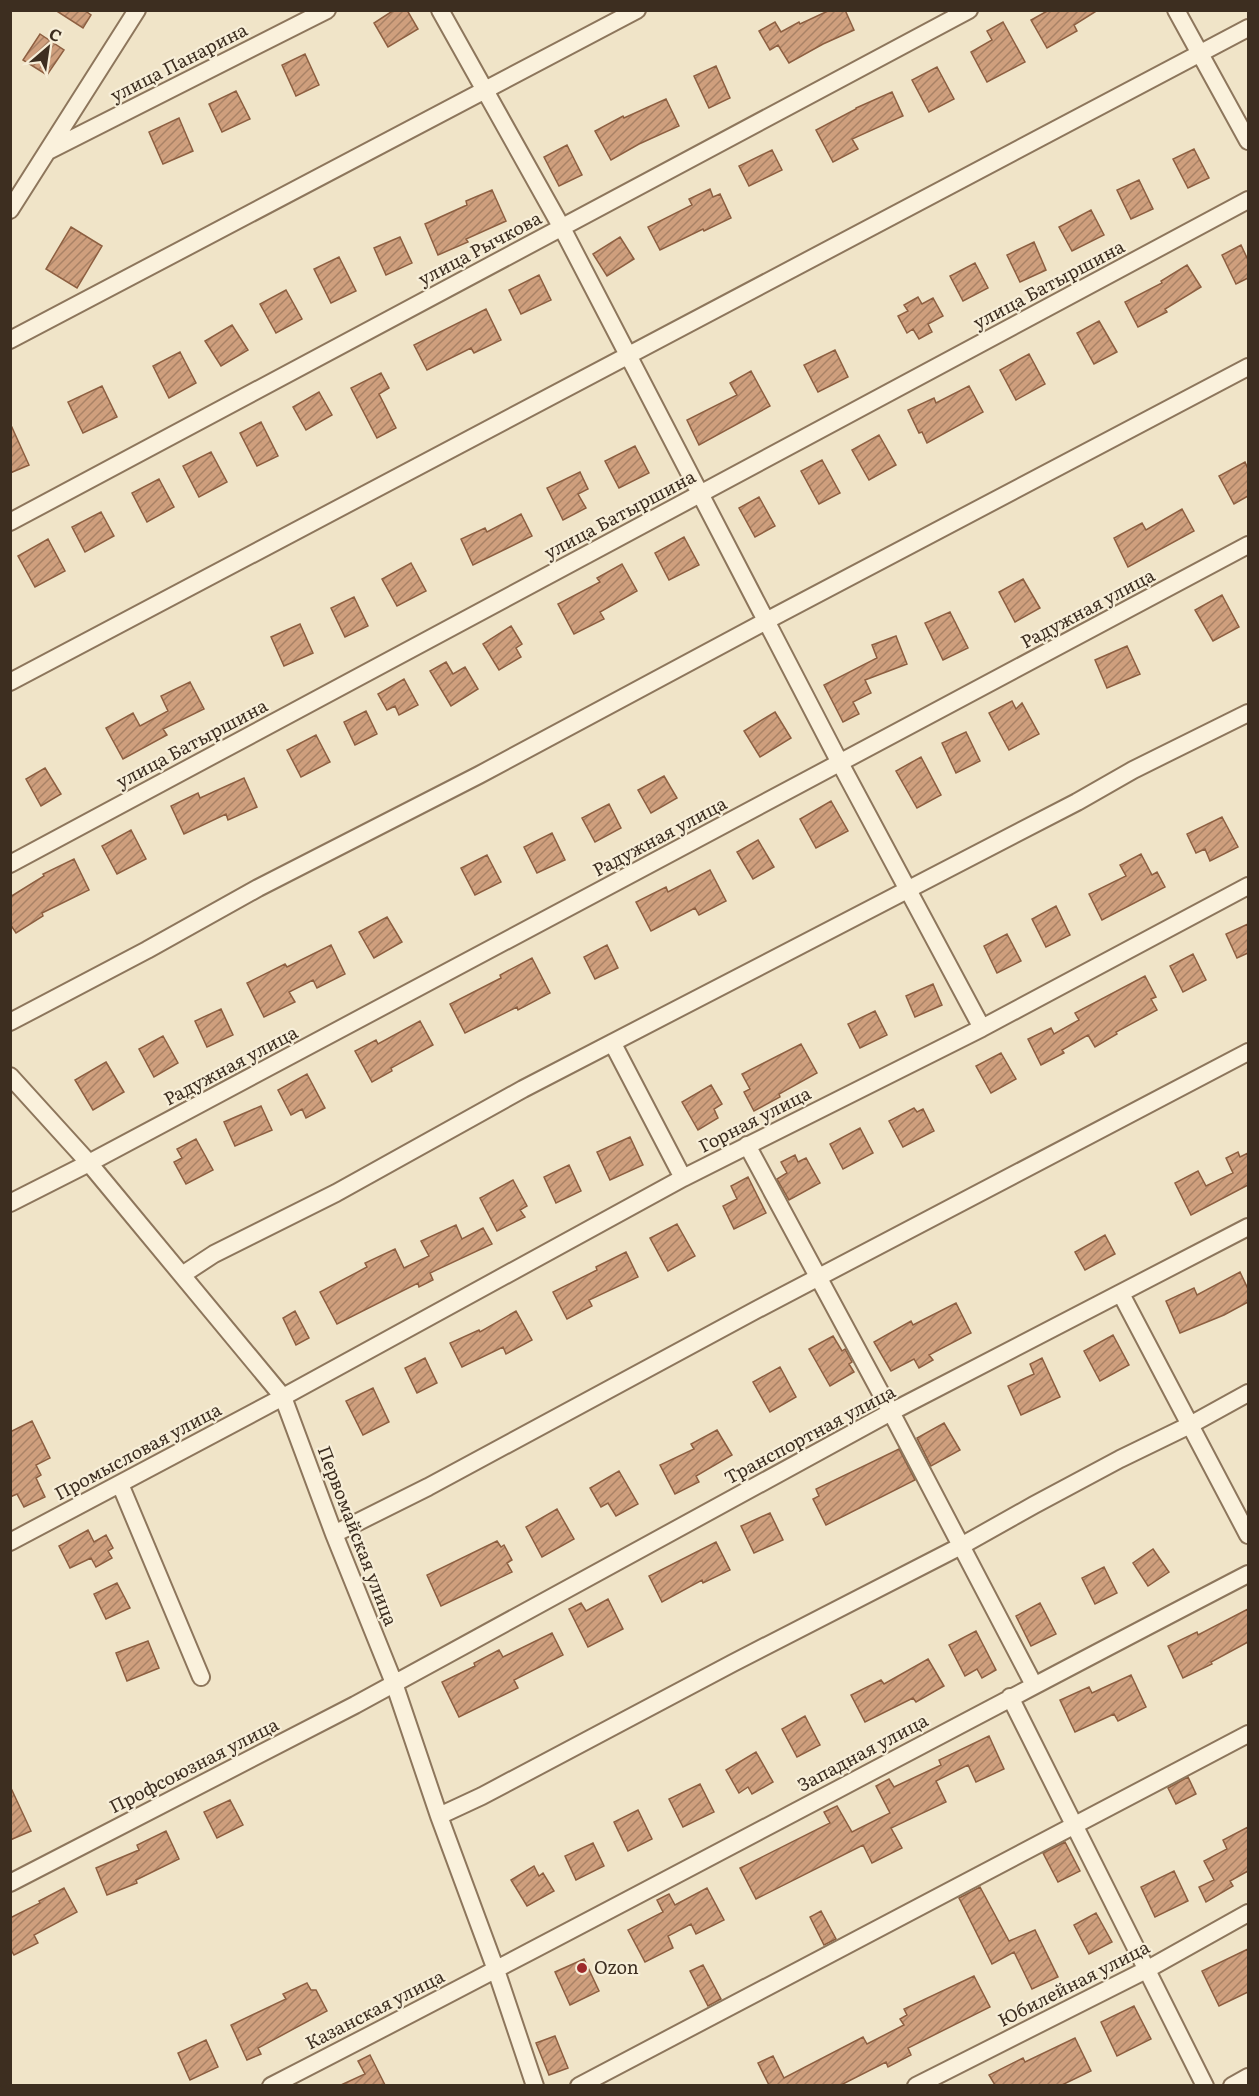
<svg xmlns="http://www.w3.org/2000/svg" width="1259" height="2096" font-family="Literata,serif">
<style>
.building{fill:url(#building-hatch);stroke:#8d5f41;stroke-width:1.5}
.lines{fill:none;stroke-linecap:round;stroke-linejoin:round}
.minor-casing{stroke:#8d765c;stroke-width:20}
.minor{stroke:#faf1dc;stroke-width:16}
.poi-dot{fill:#9e2a2b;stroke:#f7eed8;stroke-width:2}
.labels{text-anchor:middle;stroke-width:4.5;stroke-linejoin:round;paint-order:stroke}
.street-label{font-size:18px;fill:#3d2e20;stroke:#f7eed8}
.poi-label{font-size:18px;fill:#3d2e20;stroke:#f7eed8;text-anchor:start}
</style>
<defs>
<pattern id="building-hatch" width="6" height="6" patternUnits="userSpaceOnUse" patternTransform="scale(1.5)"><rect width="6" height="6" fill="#cf9f7d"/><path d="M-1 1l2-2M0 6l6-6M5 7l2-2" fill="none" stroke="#a98266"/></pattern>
</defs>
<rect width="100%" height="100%" fill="#f0e4c8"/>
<path class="building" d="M55,10H84L91,15L83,28Z
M394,10H407L418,29L388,47L374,23Z
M830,10H845L854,30L823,44L789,63L778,45L770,50L759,31L775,22L781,32L799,22L800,24Z
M1049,10H1098L1074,25L1077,31L1047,48L1031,20Z
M1003,22L1025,62L987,82L971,52L992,40L987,31Z
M40,34L64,50L47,75L23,60Z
M305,54L319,85L296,96L282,65Z
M716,66L730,98L709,108L694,76Z
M937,67L954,99L929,112L912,80Z
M236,91L250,119L222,132L209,104Z
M892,92L903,116L852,139L858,149L833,162L816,130L856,109V108Z
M666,99L679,126L639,144L611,160L595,131L623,116L624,118Z
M179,118L193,151L163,164L149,132Z
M567,145L582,175L559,186L544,157Z
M1194,149L1209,178L1188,188L1173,159Z
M772,150L782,170L749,186L739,166Z
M1139,180L1153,209L1131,219L1117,190Z
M710,189L713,197L720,194L731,218L704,231L703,229L660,250L648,227L692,205L689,199Z
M492,190L506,221L466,239L468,242L438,255L425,224L467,205L466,201Z
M1091,210L1104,235L1072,251L1059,227Z
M71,227L102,246L77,288L46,269Z
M400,237L412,263L386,275L374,248Z
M620,237L634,259L607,276L593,254Z
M1034,242L1046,270L1020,282L1007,255Z
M1241,245L1248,260V278L1236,284L1222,255Z
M339,257L356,291L331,303L314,269Z
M975,263L988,288L963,301L950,276Z
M1187,265L1201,287L1165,309L1167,312L1138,327L1125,302L1162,283L1161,281Z
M539,275L551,300L521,314L509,290Z
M286,290L302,319L276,333L260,304Z
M918,297L922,304L933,298L943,316L928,324L932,332L919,339L913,329L907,333L898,316L908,311L904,305Z
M486,309L501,340L474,353L471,348L427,370L414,345Z
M1099,321L1117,352L1094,364L1077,333Z
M232,325L248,350L221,366L205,341Z
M835,350L848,377L818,392L804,365Z
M180,352L196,383L169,398L153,366Z
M1029,354L1045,384L1016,400L1000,370Z
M751,371L770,406L699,445L687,420L737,395L730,383Z
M381,373L389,388L379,394L396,428L377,438L351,388Z
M102,386L117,417L83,433L68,402Z
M969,386L983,412L927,443L922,432L919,433L908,410L934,398L936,403Z
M319,392L332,415L306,430L293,407Z
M261,422L278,456L257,466L240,433Z
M10,423L29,465L10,473Z
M879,435L896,465L869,480L852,450Z
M635,446L649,473L619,488L605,461Z
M211,452L227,482L199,497L183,466Z
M822,460L840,493L819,504L801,471Z
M1245,462L1248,469V496L1234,504L1219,476Z
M580,472L588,489L578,494L586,508L563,520L547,488Z
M159,479L174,507L147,522L132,493Z
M759,497L775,526L755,537L739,508Z
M1182,509L1194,531L1128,567L1114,538L1142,523L1146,530Z
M101,512L114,536L85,552L72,527Z
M521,514L532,536L473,565L461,539L485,528L487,532Z
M684,537L699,565L669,580L655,553Z
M48,539L65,571L35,587L18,556Z
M411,563L426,591L397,606L382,579Z
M622,564L637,591L600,612L604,619L574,634L558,604L600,582L597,578Z
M1023,579L1040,608L1015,622L999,592Z
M1222,595L1239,627L1213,641L1195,610Z
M354,597L368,626L345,637L331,608Z
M950,612L968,648L943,660L925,623Z
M300,624L313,653L284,666L271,637Z
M511,626L522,644L516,648L521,657L499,670L483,644Z
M896,636L907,664L865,680L871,693L853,702L859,714L843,722L824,685L877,658L872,645Z
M1127,646L1140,674L1107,688L1095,660Z
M446,662L453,674L465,667L478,689L451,706L430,671Z
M404,679L418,705L399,715L395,706L387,710L378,694Z
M190,682L204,709L163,729L167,735L123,759L106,728L133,713L140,726L168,711L161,696Z
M1012,701L1016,709L1022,703L1039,734L1009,750L989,713Z
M366,711L377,734L355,745L344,722Z
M775,712L791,738L760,757L744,731Z
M966,732L980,761L956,773L942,743Z
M316,735L330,762L301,777L287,750Z
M921,757L941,795L917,808L896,771Z
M45,768L61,794L41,806L26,779Z
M664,776L677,798L651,813L638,790Z
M244,778L257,807L228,820L226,814L184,834L171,806L198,793L200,798Z
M831,801L848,831L816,848L800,819Z
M609,804L621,828L595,842L582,818Z
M1222,817L1238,847L1210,861L1205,849L1196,853L1187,834Z
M131,830L146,859L117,874L102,846Z
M552,833L565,860L537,873L524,847Z
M758,840L774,867L753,879L737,852Z
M1141,854L1152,875L1157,872L1165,887L1102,920L1089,894L1126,876L1120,865Z
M487,855L501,882L475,895L461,868Z
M74,859L89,890L42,913L43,916L16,933L10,924V897L44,876L43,874Z
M710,870L726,901L699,915L695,908L651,931L636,902L666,887L668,892Z
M1056,906L1070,935L1046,947L1032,919Z
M387,917L402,942L374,958L359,932Z
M1248,924V953L1237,958L1226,934Z
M1007,934L1021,961L997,973L984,946Z
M331,945L345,974L317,988L313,980L289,992L295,1002L264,1017L247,983L285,964L287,967Z
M607,945L618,968L595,979L584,957Z
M1193,954L1206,980L1183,992L1170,966Z
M532,958L550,993L518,1010L517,1007L465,1033L450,1004L501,978L500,975Z
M1145,976L1156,997L1151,999L1157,1010L1116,1032L1117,1034L1095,1047L1088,1035L1062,1050L1064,1053L1041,1065L1028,1039L1051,1028L1054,1034L1079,1020L1075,1013Z
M933,984L942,1005L915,1017L906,996Z
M221,1009L233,1035L207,1047L195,1021Z
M875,1011L887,1035L860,1048L848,1024Z
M420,1021L433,1045L391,1068L392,1071L372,1082L355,1051L376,1040L378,1044Z
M163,1036L178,1063L154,1077L139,1049Z
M801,1044L817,1073L779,1094L780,1097L754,1111L744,1092L750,1089L742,1074Z
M1001,1053L1016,1079L991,1093L976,1066Z
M106,1062L124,1092L93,1110L75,1080Z
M307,1074L325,1108L306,1118L302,1109L291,1115L278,1090Z
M711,1085L722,1104L714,1109L718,1118L698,1130L682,1102Z
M261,1106L272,1130L235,1146L224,1122Z
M914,1108L917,1112L923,1109L934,1131L903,1147L889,1121Z
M860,1128L873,1153L843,1169L830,1144Z
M630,1137L643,1165L610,1180L597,1152Z
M196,1139L213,1170L186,1184L174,1162L182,1158L177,1149Z
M1238,1152L1240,1157L1248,1153V1185L1191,1215L1175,1183L1198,1171L1206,1186L1233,1173L1226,1158Z
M795,1155L798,1162L806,1158L820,1183L789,1200L777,1179L787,1173L781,1162Z
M569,1165L581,1191L556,1203L544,1177Z
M748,1177L766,1213L734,1229L723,1206L737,1199L731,1186Z
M513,1180L527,1206L520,1210L525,1217L497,1231L480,1198Z
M677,1224L695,1256L668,1271L650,1238Z
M456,1225L462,1239L483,1228L492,1244L430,1273L433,1280L419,1287L418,1283L337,1324L320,1292L367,1267L365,1263L395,1249L404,1268L429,1256L421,1241Z
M1105,1235L1115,1254L1085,1270L1075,1252Z
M626,1252L638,1277L589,1300L592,1306L567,1319L553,1292L597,1270L596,1267Z
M1240,1272L1248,1289V1302L1224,1315L1180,1333L1166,1301L1194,1288L1197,1295Z
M956,1303L971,1333L929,1355L933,1360L919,1368L914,1359L891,1371L874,1342L911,1321L913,1325Z
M295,1311L309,1338L296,1345L283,1318Z
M516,1311L532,1340L506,1354L503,1347L462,1367L450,1343L479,1330L480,1332Z
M1113,1335L1129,1365L1100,1381L1084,1351Z
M833,1336L842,1351L845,1349L852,1362L849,1364L854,1372L830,1386L809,1349Z
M425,1358L437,1383L417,1393L405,1368Z
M1042,1358L1060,1397L1021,1415L1008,1386L1034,1374L1030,1364Z
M780,1367L796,1397L770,1412L753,1382Z
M373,1388L389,1422L363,1435L346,1401Z
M32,1421L50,1458L36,1465L41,1475L36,1478L45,1497L24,1507L17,1494L10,1497V1432Z
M944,1423L960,1450L931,1466L917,1438Z
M717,1430L732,1455L696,1476L699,1482L675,1494L660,1465L694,1449L691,1444Z
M899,1449L915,1480L826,1525L813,1499L819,1496L816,1489Z
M619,1471L638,1504L616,1516L608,1503L601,1507L590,1488Z
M557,1509L574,1539L542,1557L526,1527Z
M770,1513L783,1540L754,1553L741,1526Z
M88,1530L94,1542L106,1535L113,1548L108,1551L112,1558L96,1567L91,1558L70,1568L59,1546Z
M497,1541L501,1547L504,1545L512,1560L507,1563L512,1572L441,1606L427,1575Z
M716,1542L730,1570L703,1583L702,1580L662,1602L649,1576Z
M1153,1549L1169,1572L1148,1586L1133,1563Z
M1104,1567L1117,1593L1095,1604L1082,1578Z
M117,1583L130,1608L106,1619L94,1594Z
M608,1599L623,1629L588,1647L569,1609L581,1603L586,1611Z
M1040,1603L1056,1634L1031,1646L1016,1616Z
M1248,1609V1642L1211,1662L1212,1664L1183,1678L1168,1646L1197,1632L1198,1635Z
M976,1631L996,1670L982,1678L977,1669L965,1676L949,1645Z
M552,1633L563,1655L514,1680L518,1688L459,1717L442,1682L475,1666L474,1663L499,1650L503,1657Z
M148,1641L159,1668L127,1681L116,1653Z
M928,1659L944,1686L916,1702L913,1698L865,1722L851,1695L881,1680L884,1684Z
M1131,1675L1146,1707L1118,1721L1114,1714L1075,1732L1060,1700L1089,1687L1092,1693Z
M805,1716L820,1745L797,1757L782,1729Z
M989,1736L1004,1769L976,1782L968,1765L936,1781L946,1802L891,1828L902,1848L872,1863L863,1845L756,1899L740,1868L830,1823L824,1812L837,1806L852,1832L890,1813L876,1786L889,1779L894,1787L941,1765L939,1760Z
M756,1752L773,1782L752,1794L748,1787L739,1793L726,1770Z
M1188,1777L1196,1794L1176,1804L1168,1788Z
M700,1784L714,1812L683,1827L669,1799Z
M10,1786L31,1831L10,1840Z
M230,1800L243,1825L217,1838L204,1812Z
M638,1810L652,1839L628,1851L614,1822Z
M1248,1827V1871L1230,1881L1233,1886L1206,1902L1199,1887L1214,1880L1204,1861L1227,1849L1223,1840Z
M166,1831L179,1859L136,1880L137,1883L107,1895L96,1868L139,1850L137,1845Z
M1065,1842L1080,1871L1058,1882L1043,1853Z
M593,1843L604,1866L576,1880L565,1856Z
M534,1866L539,1876L543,1873L554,1891L527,1906L511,1880Z
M1174,1871L1188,1901L1155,1917L1141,1887Z
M980,1887L1009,1941L1035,1930L1058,1977L1032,1989L1014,1952L992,1964L959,1898Z
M64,1888L77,1912L34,1935L38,1943L14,1955L10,1948V1918L40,1903L39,1901Z
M707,1888L724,1920L696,1934L691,1924L668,1936L673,1948L645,1962L628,1930L663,1912L657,1900L669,1894L675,1905Z
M821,1911L836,1939L824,1945L810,1917Z
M1096,1913L1112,1942L1089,1954L1074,1925Z
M1248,1949V1992L1219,2006L1202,1971Z
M584,1959L599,1991L570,2005L555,1972Z
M703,1965L721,1999L708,2006L690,1971Z
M974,1976L990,2007L908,2048L911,2055L888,2067L886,2062L841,2085H769L758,2063L773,2056L784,2078L863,2037L867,2044L904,2025L900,2019L907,2015L904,2009Z
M307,1983L311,1990H316L327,2011L258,2048L261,2054L247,2060L231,2025L286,1999L283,1994Z
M1134,2006L1151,2039L1117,2056L1101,2022Z
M555,2036L568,2068L549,2075L536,2043Z
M1075,2038L1091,2071L1062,2085H995L989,2075L1023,2058L1025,2062Z
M206,2040L218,2067L190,2080L178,2053Z
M370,2055L385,2085H341L365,2074L358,2061Z"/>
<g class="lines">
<g class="minor-casing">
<path id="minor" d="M440,10L562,228L840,763L982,1028
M1176,10L1248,141
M48,151L327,10
M10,210L137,10
M10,340L637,10
M10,522L969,10
M10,682L1248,28
M10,864L1248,200
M10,1022L147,950L258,888L479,775L766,621L1248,367
M613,1044L683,1178
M10,1076L89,1163L283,1397L334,1534L394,1683L439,1816L496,1970L535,2086
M747,1145L891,1412L1034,1685
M10,1203L89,1163L1248,545
M182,1275L214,1254L336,1193L523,1089L1077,802L1133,770L1248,713
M1121,1294L1248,1535
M120,1484L201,1677
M334,1534L428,1487L756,1310L1248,1052
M10,1542L283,1397L683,1178L982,1028L1248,886
M1010,1697L1205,2086
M439,1816L482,1796L733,1663L961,1546L1034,1505L1120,1459L1190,1425L1248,1393
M10,1883L355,1705L891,1412L1248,1227
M271,2086C599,1918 922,1743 1248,1574
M579,2086L1248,1734
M916,2086L1148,1969L1248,1913
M1232,2086L1248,2077"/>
</g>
<use href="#minor" class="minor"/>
</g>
<circle class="poi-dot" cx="582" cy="1968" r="6"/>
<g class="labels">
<g class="street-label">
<text transform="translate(179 63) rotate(-27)" y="6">улица Панарина</text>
<text transform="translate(480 249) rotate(-28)" y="6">улица Рычкова</text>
<text transform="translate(1049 285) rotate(-28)" y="6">улица Батыршина</text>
<text transform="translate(620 515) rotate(-28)" y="6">улица Батыршина</text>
<text transform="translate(1088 609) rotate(-28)" y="6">Радужная улица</text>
<text transform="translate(192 744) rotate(-28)" y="6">улица Батыршина</text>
<text transform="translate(660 837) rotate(-28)" y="6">Радужная улица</text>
<text transform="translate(231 1066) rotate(-28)" y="6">Радужная улица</text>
<text transform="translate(755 1120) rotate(-27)" y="6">Горная улица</text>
<text transform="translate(810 1435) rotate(-28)" y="6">Транспортная улица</text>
<text transform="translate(138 1452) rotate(-28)" y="6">Промысловая улица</text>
<text transform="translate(357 1536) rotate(69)" y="6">Первомайская улица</text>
<text transform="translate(863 1753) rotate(-28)" y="6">Западная улица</text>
<text transform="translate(194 1766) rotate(-27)" y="6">Профсоюзная улица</text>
<text transform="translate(1074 1984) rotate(-27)" y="6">Юбилейная улица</text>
<text transform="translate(375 2010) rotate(-27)" y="6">Казанская улица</text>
</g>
<g class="poi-label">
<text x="594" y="1974">Ozon</text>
</g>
</g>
<rect width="1259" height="2096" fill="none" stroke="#3d2e20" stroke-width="24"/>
<g transform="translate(48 48) rotate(29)" stroke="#f7eed8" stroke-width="4.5" paint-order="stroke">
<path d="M0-4.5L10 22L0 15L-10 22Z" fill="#3d2e20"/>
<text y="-9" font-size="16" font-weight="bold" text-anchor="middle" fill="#3d2e20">С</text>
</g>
</svg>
